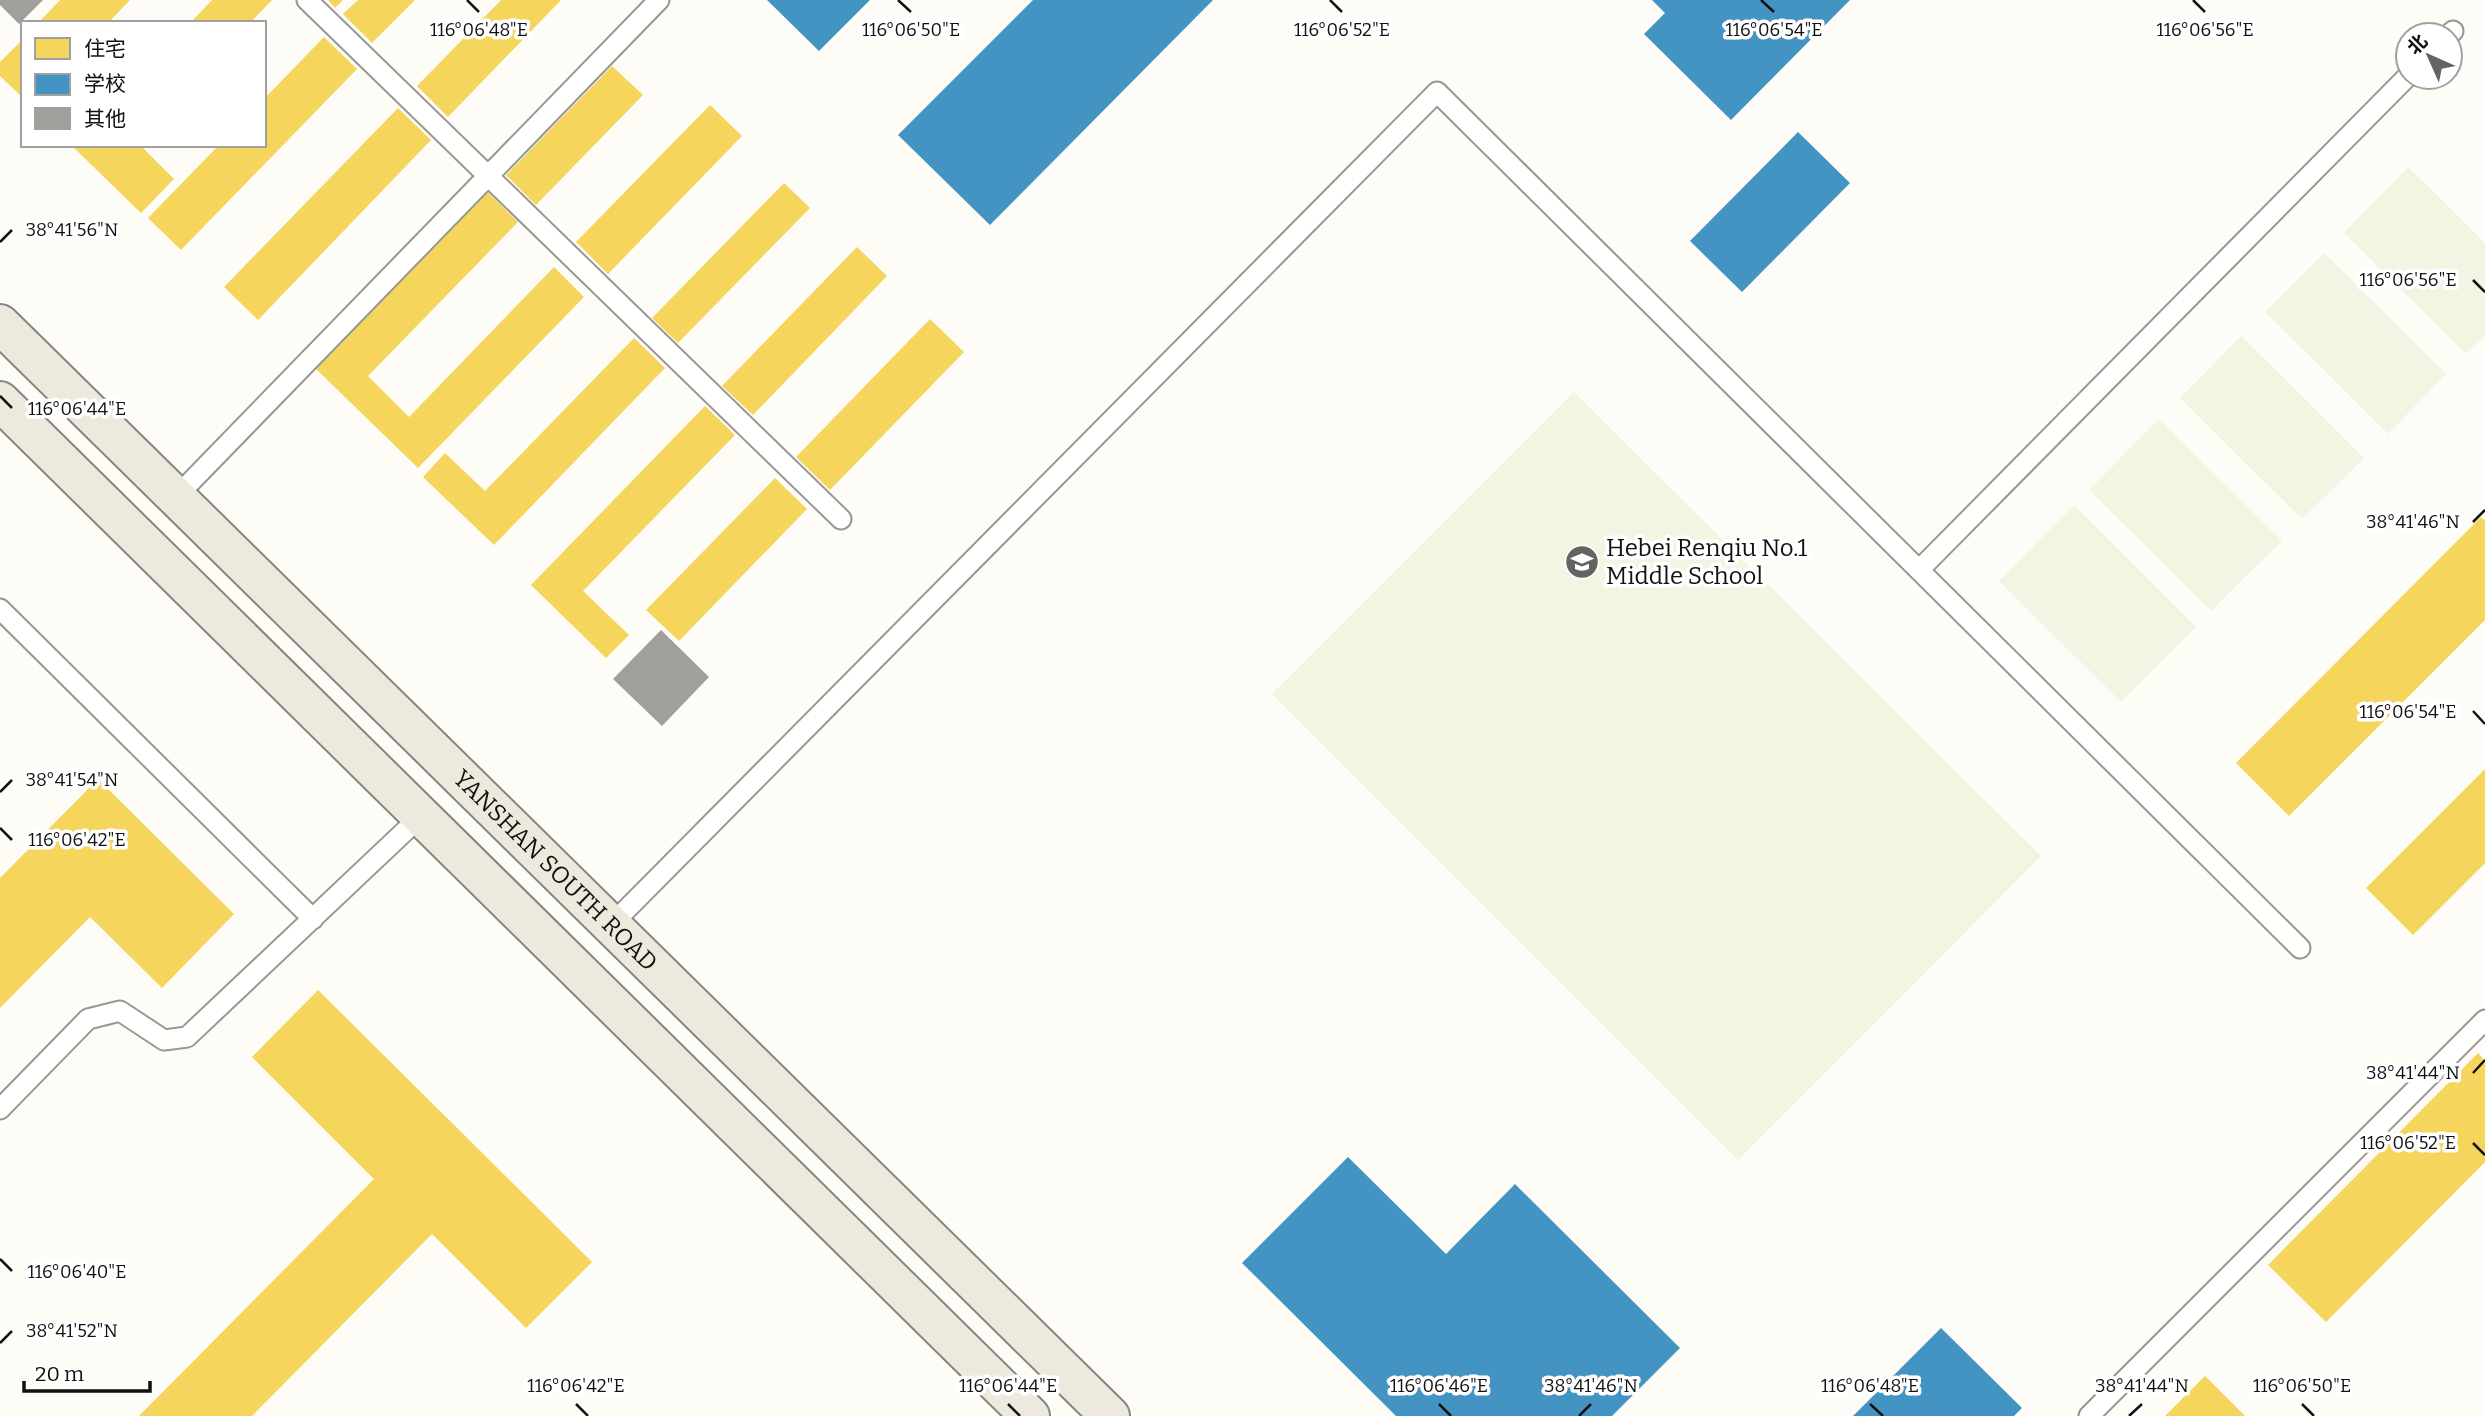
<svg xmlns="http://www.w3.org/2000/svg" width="2485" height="1416" font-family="Bitter,'Noto Sans SC',serif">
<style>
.pitch{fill:#f0f6e1}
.homes{fill:#f6d55c}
.schools{fill:#4393c3}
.building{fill:#a19f9c}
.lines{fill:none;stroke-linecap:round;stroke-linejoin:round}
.lane-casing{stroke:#979795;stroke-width:23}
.primary-casing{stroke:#858482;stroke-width:42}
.lane{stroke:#fffffe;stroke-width:19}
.primary{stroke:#ede9dc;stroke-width:38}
.ticks{fill:none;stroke:#111;stroke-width:2.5}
.labels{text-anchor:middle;stroke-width:7;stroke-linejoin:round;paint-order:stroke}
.poi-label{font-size:24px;fill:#111;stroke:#fff;text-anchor:start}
.street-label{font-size:24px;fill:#111;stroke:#fff}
.ticks-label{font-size:18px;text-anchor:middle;fill:#111;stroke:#fff;stroke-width:7;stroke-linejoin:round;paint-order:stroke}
</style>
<rect width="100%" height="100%" fill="#fdfcf7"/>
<path class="pitch" d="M2408,167L2485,243V336L2466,354L2344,233Z
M2324,253L2446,374L2388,434L2265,312Z
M2241,336L2364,458L2302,519L2180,398Z
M1574,392L2041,856L1738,1160L1272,694Z
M2159,419L2282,541L2211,611L2089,490Z
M2074,505L2196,627L2121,702L1999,581Z"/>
<path class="homes" d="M60,0H130L108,23H38Z
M212,0H272L250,23H190Z
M328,0H343L335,8Z
M358,0H415L372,43L343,14Z
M501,0H561L448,117L417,86Z
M324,37L357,69L181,250L148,218L219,145H264V99Z
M23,39V98L0,76V62Z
M612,66L643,95L536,205L506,175Z
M710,105L742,136L608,274L576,242Z
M398,108L431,140L258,320L224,287Z
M71,145H140L174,179L141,213Z
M784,183L810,208L678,343L652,318Z
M487,191L518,222L368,376L409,417L554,267L584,297L418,468L315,368Z
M857,247L887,276L753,415L722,386Z
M930,319L964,352L830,490L796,457Z
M634,338L665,368L494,545L423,477L445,453L485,491Z
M705,406L735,435L583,591L629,635L606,658L531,585Z
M775,478L807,509L679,641L646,610Z
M2481,517L2485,521V620L2289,816L2236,763Z
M2485,769V863L2413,935L2366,888Z
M98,779L234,914L162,988L90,917L0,1008V878Z
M318,990L592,1262L526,1328L432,1234L252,1416H139L374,1179L252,1057Z
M2478,1053L2485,1061V1162L2326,1322L2268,1265Z
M2205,1376L2245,1416H2165Z"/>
<path class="schools" d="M767,0H870L819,51Z
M1033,0H1213L990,225L898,135Z
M1652,0H1850L1731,120L1644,34L1665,13Z
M1798,132L1850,183L1742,292L1690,241Z
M1348,1157L1446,1254L1515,1184L1680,1348L1612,1416H1396L1242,1263Z
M1941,1328L2022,1408L2014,1416H1853Z"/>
<path class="building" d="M0,0H43L19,24L0,5Z
M661,630L709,677L662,726L613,679Z"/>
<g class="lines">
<g class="lane-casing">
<path id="lane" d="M307,0L841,519
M2449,35L2453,31
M176,497L659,0
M1919,570L2408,76
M0,609L313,919
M611,925L1437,92L2300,948
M0,1109L88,1019L120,1011L164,1040L187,1037L421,816
M2089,1416L2485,1020"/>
</g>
<g class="primary-casing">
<g id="primary">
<path id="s1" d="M0,324L1110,1416"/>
<path d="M0,401L1030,1416"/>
</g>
</g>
<use href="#lane" class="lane"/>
<use href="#primary" class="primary"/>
</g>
<path class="ticks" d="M467,0L479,12M898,0L911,12M1330,0L1342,12M1761,0L1774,12M2193,0L2205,12M0,242L12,230M2473,280L2485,292M0,396L12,408M2473,522L2485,510M2473,711L2485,724M0,792L12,780M0,828L12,840M2473,1073L2485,1060M2473,1143L2485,1155M0,1259L12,1271M0,1343L12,1331M576,1404L588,1416M1008,1404L1020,1416M1439,1404L1451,1416M1870,1404L1883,1416M2302,1404L2314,1416M1579,1416L1591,1404M2129,1416L2142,1404"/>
<defs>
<g id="school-disc" transform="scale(1.75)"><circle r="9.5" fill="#646362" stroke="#fff"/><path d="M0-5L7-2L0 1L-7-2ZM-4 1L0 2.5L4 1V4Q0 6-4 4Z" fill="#fff"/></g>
</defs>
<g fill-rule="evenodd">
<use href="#school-disc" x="1582" y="562"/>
</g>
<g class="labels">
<g class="poi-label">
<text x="1606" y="556">Hebei Renqiu No.1<tspan x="1606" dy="28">Middle School</tspan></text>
</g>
<g class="street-label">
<text dy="8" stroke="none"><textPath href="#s1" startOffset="779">YANSHAN SOUTH ROAD</textPath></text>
</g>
</g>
<g class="ticks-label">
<text x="479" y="36">116°06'48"E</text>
<text x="911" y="36">116°06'50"E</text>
<text x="1342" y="36">116°06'52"E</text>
<text x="1774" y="36">116°06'54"E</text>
<text x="2205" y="36">116°06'56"E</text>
<text x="72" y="236">38°41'56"N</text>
<text x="2408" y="286">116°06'56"E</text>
<text x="77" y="415">116°06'44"E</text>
<text x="2413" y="528">38°41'46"N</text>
<text x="2408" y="718">116°06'54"E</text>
<text x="72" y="786">38°41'54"N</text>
<text x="77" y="846">116°06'42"E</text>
<text x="2413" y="1079">38°41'44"N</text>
<text x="2408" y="1149">116°06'52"E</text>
<text x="77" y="1278">116°06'40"E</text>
<text x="72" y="1337">38°41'52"N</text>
<text x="1591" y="1392">38°41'46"N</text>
<text x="2142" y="1392">38°41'44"N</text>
<text x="576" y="1392">116°06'42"E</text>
<text x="1008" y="1392">116°06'44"E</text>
<text x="1439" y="1392">116°06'46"E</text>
<text x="1870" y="1392">116°06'48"E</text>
<text x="2302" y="1392">116°06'50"E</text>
</g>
<rect x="21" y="21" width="245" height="126" fill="#ffffff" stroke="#a0a0a0" stroke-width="2"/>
<rect x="35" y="38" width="35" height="21" fill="#f6d55c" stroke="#a0a0a0" stroke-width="2"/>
<text x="84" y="56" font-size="21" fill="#111111">住宅</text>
<rect x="35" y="74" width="35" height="21" fill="#4393c3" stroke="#a0a0a0" stroke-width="2"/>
<text x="84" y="91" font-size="21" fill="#111111">学校</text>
<rect x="35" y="108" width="35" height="21" fill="#a19f9c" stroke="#a0a0a0" stroke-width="2"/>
<text x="84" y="126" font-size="21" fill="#111111">其他</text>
<g transform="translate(2429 56) rotate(315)"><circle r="33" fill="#ffffff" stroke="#a0a0a0" stroke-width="2"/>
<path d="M0-5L12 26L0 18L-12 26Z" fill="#646362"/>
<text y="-10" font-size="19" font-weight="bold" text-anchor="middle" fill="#111111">北</text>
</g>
<path d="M24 1381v10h126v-10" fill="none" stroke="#111111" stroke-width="3.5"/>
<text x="35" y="1381" font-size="21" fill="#111111" stroke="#ffffff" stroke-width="5" paint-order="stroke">20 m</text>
</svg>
